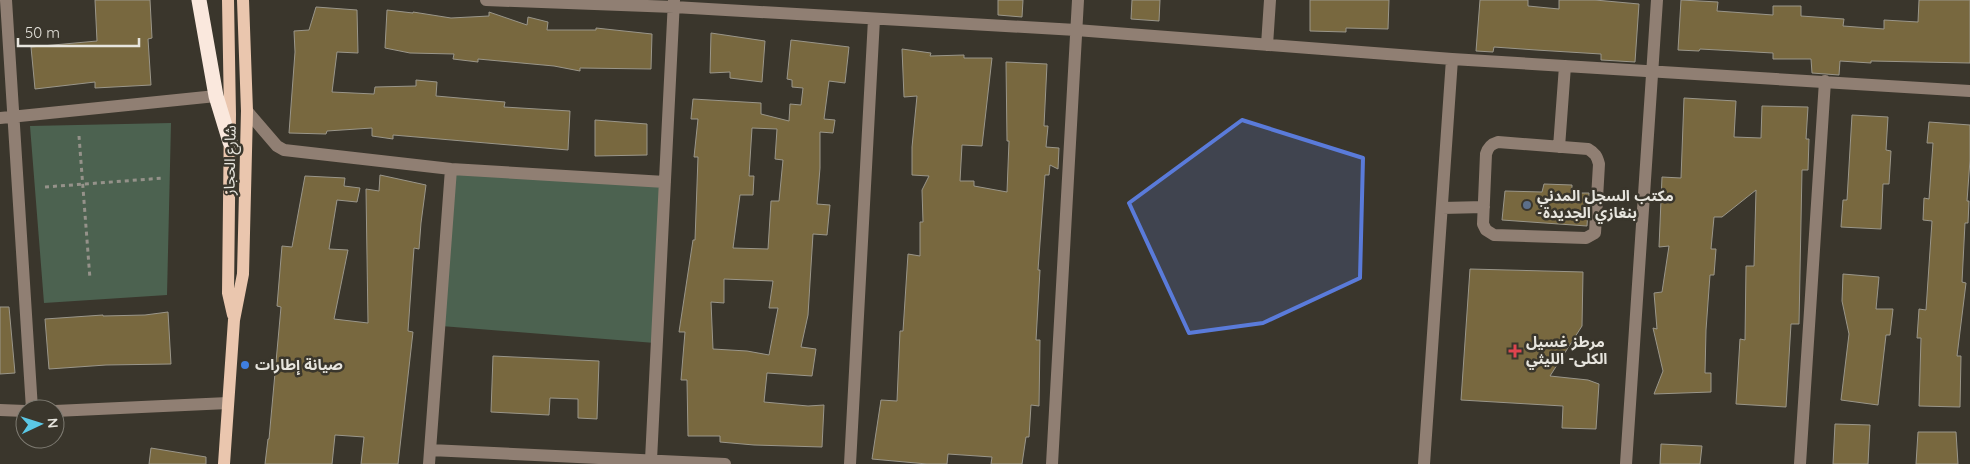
<svg xmlns="http://www.w3.org/2000/svg" width="1970" height="464" font-family="Quicksand,'Noto Sans Arabic',sans-serif">
<style>
.green{fill:#4c6250}
.building{fill:#78683f;stroke:#9a968a;fill-rule:evenodd}
.lines{fill:none;stroke-linecap:round;stroke-linejoin:round}
.path{stroke:#95928a;stroke-width:3;stroke-dasharray:4 4;stroke-linecap:butt}
.minor{stroke:#907f73;stroke-width:12}
.major{stroke:#eac6ae;stroke-width:12}
.highway{stroke:#fae8dd;stroke-width:15}
.marked{fill:#5a7bda;fill-opacity:0.2;stroke:#5a7bda;stroke-width:4;stroke-linejoin:round}
.service-dot{fill:#5c6f8a;stroke:#3a362c;stroke-width:2}
.health-dot{fill:#e0444e;stroke:#3a362c;stroke-width:2}
.shop-dot{fill:#3f7fe0;stroke:#3a362c;stroke-width:2}
.labels{text-anchor:middle;stroke-width:5;stroke-linejoin:round;paint-order:stroke}
.street-label{font-size:15px;fill:#e7e5de;stroke:#3a362c}
.poi-label{font-size:15px;font-weight:bold;fill:#e7e5de;stroke:#3a362c;text-anchor:start}
</style>
<rect width="100%" height="100%" fill="#3a362c"/>
<path class="green" d="M171,123L167,295L44,303L30,126Z
M452,170L664,182L655,343L441,326Z"/>
<path class="building" d="M95,0H150L152,38L148,39L151,85L95,88V82L35,89L31,47L97,41Z
M998,0H1023L1022,17L998,15Z
M1132,0H1160L1159,21L1131,19Z
M1310,0H1389L1388,29L1346,28V32L1310,31Z
M1480,0H1528V6L1559,9V0H1595L1639,4L1635,62L1601,60V54L1536,50L1494,47L1493,52L1476,51Z
M1681,0L1718,2L1717,11L1773,15V6H1801V16L1844,19L1843,26L1884,29V20L1918,22L1919,0H1970V63L1871,61V63L1840,61L1839,75L1812,73L1811,59H1773V53L1700,49L1699,51L1678,50Z
M316,7L357,10L358,53L337,52L332,92L374,94L375,87L416,86V80L437,82L436,96L505,102L504,107L570,111L568,150L393,135V139L372,136V128L327,131L326,134L289,133L295,52L294,31L309,30Z
M387,10L413,13V12L451,18L489,16V12L527,25L528,17L548,22L547,30H596V28L652,34L651,69L580,68V71L554,66L478,59V62L453,59L454,54L410,53L385,48Z
M711,33L765,41L762,82L730,78V72L710,73Z
M791,40L849,47L845,83L829,81L824,119L835,120L833,133L820,132V168L817,204L830,205L827,235L813,234L808,315L801,347L816,349L812,376L767,373L764,402L808,406L824,405L822,447L754,445L720,442V436H688L687,380H681L685,332H679L693,240H695L698,157H694L698,119H691L693,99L761,103V114L789,121L790,104L801,105L803,88L792,87V80L787,79ZM752,128L777,129L775,159L783,160L779,201H771L768,249L733,248L740,195H753L754,176H749ZM724,279L773,281L769,308H778L769,355L747,351L713,349L711,302L724,303Z
M902,49L931,53L930,56L964,55V58H992L982,146L962,145L960,181H974V186L1007,192L1009,141H1007L1006,62L1047,64L1044,126H1048L1046,147L1059,148L1058,169L1050,165L1049,175H1045L1038,270H1040L1036,340H1040L1039,406L1031,405L1029,437H1026L1022,464H991L992,457L948,454L947,464H927L872,459L881,400L897,401L900,331H903L908,254L920,256V222H923L922,190L929,176L912,175V147L917,96L904,97Z
M1684,98L1736,101L1734,137L1761,138L1762,106L1808,107L1806,139H1809L1808,170H1802L1799,324H1791L1786,407L1736,404L1740,339L1745,340L1746,266H1754L1756,190L1722,217H1714L1711,249H1716L1714,275H1710L1706,330L1705,373H1711V392L1654,394L1663,371L1653,328L1657,329L1654,293L1662,292L1669,246L1659,247L1662,177L1681,178Z
M1852,115L1888,117L1886,150L1891,151L1889,184H1883L1881,229L1841,227L1843,200H1847Z
M595,120L647,124V155L595,156Z
M1929,122L1970,125V160L1967,201H1969L1968,223H1965L1962,282L1966,283L1957,356H1961L1960,407L1919,406L1921,338H1917L1919,309L1926,310L1932,221L1923,220L1924,198L1929,199L1933,143H1927Z
M380,175L426,185L421,223L419,249L414,248L408,331L413,332L398,464H361L364,437L335,435L332,464H265L268,439H269L281,307L277,306L282,246L292,247L305,176L345,178L344,186L360,188L357,202L337,200L329,249L348,250L334,319L368,323L366,189L379,191Z
M1544,184L1572,185V193H1589L1587,226L1502,220L1505,191L1542,192Z
M1470,269L1583,272L1582,326L1550,376L1588,380L1599,384L1596,429L1562,428L1563,406L1461,400Z
M1843,274L1879,277L1876,309H1893L1890,335H1886L1878,405L1841,400L1849,334L1842,301Z
M0,307H9L15,373L0,374Z
M168,312L171,364L106,365L49,369L45,319L103,315V316L145,315Z
M493,356L599,361L597,419L578,418V399L550,398L549,415L491,412Z
M1835,424L1870,425L1868,464H1833Z
M1918,432H1956L1958,464H1916Z
M1661,444L1702,446L1700,464H1660Z
M151,448L206,457V464H149Z"/>
<g class="lines">
<path class="path" d="M79,136L90,279
M45,187L164,178"/>
<path class="minor" d="M6,0L32,409
M486,0L674,7L1076,30L1452,59L1970,91
M1267,45L1270,0
M247,111L277,146L284,150L451,169L665,182
M0,118L216,96
M1498,142L1588,149C1595,153 1597,156 1599,164L1595,233L1586,238L1494,235L1486,230L1483,224L1486,154C1488,147 1491,144 1498,142Z
M1559,147L1565,66
M1442,208L1484,207
M0,410L25,411
M55,411L228,403
M430,450L725,464
M651,460L674,0
M429,464L451,169
M850,464L874,19
M1052,464L1078,0
M1424,464L1452,59
M1626,464L1657,0
M1800,464L1825,81"/>
<path class="major" d="M228,0L230,114L228,293L233,315
M224,464L234,320L243,274L247,111L243,0"/>
<path class="highway" d="M199,0L216,96L230,142"/>
</g>
<path class="marked" d="M1242,120L1363,158L1360,278L1263,323L1189,333L1129,203Z"/>
<circle class="service-dot" cx="1527" cy="205" r="5"/>
<path class="health-dot" d="M1512.5 343.5h5v5h5v5h-5v5h-5v-5h-5v-5h5z"/>
<circle class="shop-dot" cx="245" cy="365" r="5"/>
<g class="labels">
<g class="street-label">
<text transform="translate(230 160) rotate(-89)" y="5">شارع الحجاز</text>
</g>
<g class="poi-label">
<text x="1537" y="201">مكتب السجل المدني<tspan x="1537" dy="17">-بنغازي الجديدة</tspan></text>
<text x="1526" y="347">مرطز غسيل<tspan x="1526" dy="17">الكلى- الليثي</tspan></text>
<text x="255" y="370">صيانة إطارات</text>
</g>
</g>
<g transform="translate(40 424) rotate(86)"><circle r="24" fill="#3a362c" stroke="#7f7c73"/>
<path d="M0-4L9 19L0 12L-9 19Z" fill="#5bc8e6"/>
<text y="-8" font-size="14" font-weight="bold" text-anchor="middle" fill="#e7e5de">N</text>
</g>
<path d="M18 38v8h121v-8" fill="none" stroke="#e7e5de" stroke-width="2.5"/>
<text x="25" y="38" font-size="15" fill="#e7e5de" stroke="#3a362c" stroke-width="4" paint-order="stroke">50 m</text>
</svg>
